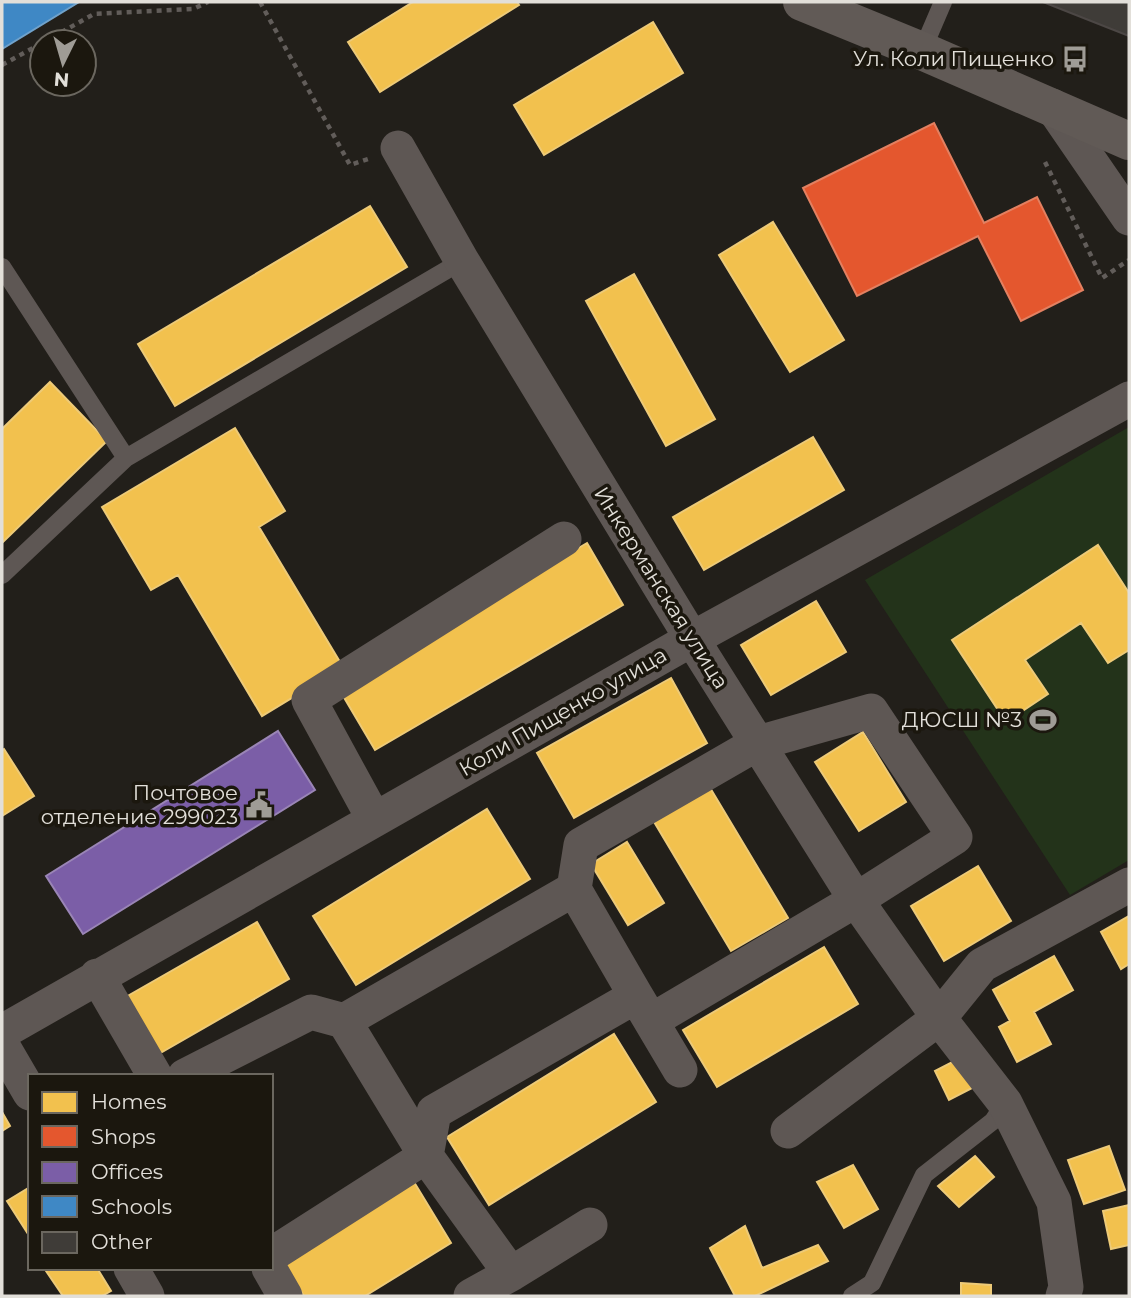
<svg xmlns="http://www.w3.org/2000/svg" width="1131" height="1298" font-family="Montserrat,sans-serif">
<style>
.green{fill:#23331a}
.homes{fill:#f2c14e;stroke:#edca78;stroke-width:2}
.shops{fill:#e4572e;stroke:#e38061;stroke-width:2}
.offices{fill:#7b5ea7;stroke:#9a85b6;stroke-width:2}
.schools{fill:#3f88c5;stroke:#70a2cb;stroke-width:2}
.building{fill:#3f3c38;stroke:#4c4745;stroke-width:2}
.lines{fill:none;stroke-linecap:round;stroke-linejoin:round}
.path{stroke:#625d5a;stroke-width:4.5;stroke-dasharray:5 5;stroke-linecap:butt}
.lane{stroke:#5e5754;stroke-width:18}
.street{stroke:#5e5754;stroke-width:35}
.secondary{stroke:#615a56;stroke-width:38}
.labels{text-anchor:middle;stroke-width:7;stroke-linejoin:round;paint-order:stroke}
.poi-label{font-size:21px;fill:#e2dfd9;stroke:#1b170e;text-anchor:end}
.street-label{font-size:21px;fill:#e2dfd9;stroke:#1b170e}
</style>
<rect width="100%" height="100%" fill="#221f1a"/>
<path class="green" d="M1129,427V860L1070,895L865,580Z"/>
<path class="homes" d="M413,2H517L519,5L380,92L348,42Z
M653,22L683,73L544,155L514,105Z
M370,206L407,267L175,406L138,344Z
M773,222L844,340L790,372L719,255Z
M634,274L715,419L666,446L586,301Z
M50,382L107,441L2,543V429Z
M235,428L285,511L259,527L343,667L262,716L178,575L151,590L102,507Z
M813,437L844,490L704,570L673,517Z
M587,543L623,605L375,750L339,689Z
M1098,545L1129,593V650L1108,663L1081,623L1025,660L1048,694L1006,722L952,640Z
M816,601L846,652L771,695L741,645Z
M671,678L707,743L574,818L537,753Z
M863,732L906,802L859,831L815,762Z
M4,749L34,796L2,816V750Z
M706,781L788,918L731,951L650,815Z
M487,809L530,879L356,985L313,916Z
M627,842L664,903L628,925L591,864Z
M978,866L1011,921L944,961L911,906Z
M1129,916V964L1121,969L1101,932Z
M257,922L289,979L157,1055L124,998Z
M824,947L858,1004L717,1087L683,1030Z
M1054,956L1073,990L1034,1012L1051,1044L1017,1062L999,1027L1010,1021L993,990Z
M614,1034L656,1102L489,1205L447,1137Z
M960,1058L974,1087L949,1100L935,1071Z
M2,1112L10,1126L2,1131Z
M1109,1146L1125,1190L1084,1204L1068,1160Z
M975,1156L994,1177L959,1207L938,1186Z
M853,1165L878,1209L844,1228L817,1182Z
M414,1182L451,1243L365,1296H304L283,1263Z
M30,1187V1237L7,1201Z
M1129,1205V1245L1111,1249L1103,1211Z
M745,1226L762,1268L818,1245L828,1261L755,1296H735L710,1248Z
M44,1268H97L111,1291L102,1296H63Z
M961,1283L991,1285V1296H961Z"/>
<path class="shops" d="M934,123L984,223L1037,197L1083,290L1021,321L978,236L857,296L803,188Z"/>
<path class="offices" d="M278,731L315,790L83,934L46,876Z"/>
<path class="schools" d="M2,2H79L2,49Z"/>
<path class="building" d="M1043,2H1129V36Z"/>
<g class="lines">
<path class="path" d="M260,2L350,165L368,159
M44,42L94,14L193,9L208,2
M2,65L42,43
M1045,162L1102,278L1129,260"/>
<path class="lane" d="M922,51L943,2
M2,267L126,458
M2,575L126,458L462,261
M852,1296L872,1283L924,1175L993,1121L1005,1103"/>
<path class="street" d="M1052,106L1129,218
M398,148L462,261L692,639L856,900L939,1018L1005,1103L1054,1202L1066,1287L1063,1296
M374,819L309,700L564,539
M97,976L155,1076
M636,996L574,889L581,845L758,743L871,711L955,837L856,900L651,1021
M2,1032L692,639L1129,399
M2,1045L30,1093
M185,1076L311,1012L344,1021
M788,1131L939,1018L982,965L1129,885
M426,1156L344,1021L574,889
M426,1156L434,1112L636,996L680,1070
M271,1255L426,1156L511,1274L471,1296
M131,1268L147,1296
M269,1268L285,1296
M511,1274L590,1225"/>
<path class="secondary" d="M802,2L922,51L1129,141"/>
</g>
<defs>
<g id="bus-bare" transform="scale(2.1)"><path d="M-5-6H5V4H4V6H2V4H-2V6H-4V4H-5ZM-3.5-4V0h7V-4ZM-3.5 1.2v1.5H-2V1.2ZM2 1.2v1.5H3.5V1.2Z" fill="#9f9c96" stroke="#1b170e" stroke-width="2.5" paint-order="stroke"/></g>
<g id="stadium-bare" transform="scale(2.1)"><path d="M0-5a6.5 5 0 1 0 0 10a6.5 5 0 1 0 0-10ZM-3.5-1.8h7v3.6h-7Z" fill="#9f9c96" stroke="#1b170e" stroke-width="2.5" paint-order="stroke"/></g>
<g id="civic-bare" transform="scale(2.1)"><path d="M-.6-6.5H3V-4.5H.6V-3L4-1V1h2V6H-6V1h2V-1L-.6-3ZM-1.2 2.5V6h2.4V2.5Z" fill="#9f9c96" stroke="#1b170e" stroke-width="2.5" paint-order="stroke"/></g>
</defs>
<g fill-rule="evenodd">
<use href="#bus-bare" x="1075" y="59"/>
<use href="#stadium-bare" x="1043" y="720"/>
<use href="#civic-bare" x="259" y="805"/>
</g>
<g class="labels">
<g class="poi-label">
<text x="1054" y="66">Ул. Коли Пищенко</text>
<text x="1022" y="727">ДЮСШ №3</text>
<text x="238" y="800">Почтовое<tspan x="238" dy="24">отделение 299023</tspan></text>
</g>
<g class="street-label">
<text transform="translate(661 588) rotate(58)" y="7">Инкерманская улица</text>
<text transform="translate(563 712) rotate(-30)" y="7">Коли Пищенко улица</text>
</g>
</g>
<rect width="1131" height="1298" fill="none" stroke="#e2dfd9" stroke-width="7"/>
<rect x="28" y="1074" width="245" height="196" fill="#1b170e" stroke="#6b675f" stroke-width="2"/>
<rect x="42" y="1092" width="35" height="21" fill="#f2c14e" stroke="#6b675f" stroke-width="2"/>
<text x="91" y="1109" font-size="21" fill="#e2dfd9">Homes</text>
<rect x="42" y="1126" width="35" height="21" fill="#e4572e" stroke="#6b675f" stroke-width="2"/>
<text x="91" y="1144" font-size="21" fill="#e2dfd9">Shops</text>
<rect x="42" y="1162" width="35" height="21" fill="#7b5ea7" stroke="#6b675f" stroke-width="2"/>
<text x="91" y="1179" font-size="21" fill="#e2dfd9">Offices</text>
<rect x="42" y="1196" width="35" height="21" fill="#3f88c5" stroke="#6b675f" stroke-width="2"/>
<text x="91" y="1214" font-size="21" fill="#e2dfd9">Schools</text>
<rect x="42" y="1232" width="35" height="21" fill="#3f3c38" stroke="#6b675f" stroke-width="2"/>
<text x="91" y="1249" font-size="21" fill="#e2dfd9">Other</text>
<g transform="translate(63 63) rotate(185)"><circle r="33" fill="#1b170e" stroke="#6b675f" stroke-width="2"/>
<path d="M0-5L12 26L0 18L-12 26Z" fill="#9f9c96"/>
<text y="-10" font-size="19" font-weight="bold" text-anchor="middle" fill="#e2dfd9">N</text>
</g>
</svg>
